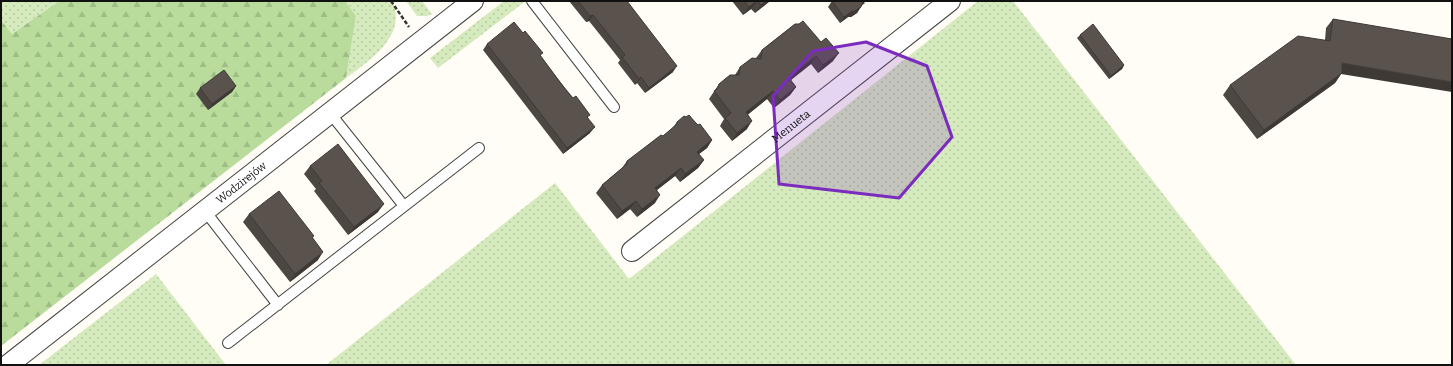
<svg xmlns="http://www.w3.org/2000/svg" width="1453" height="366" font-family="Bitter,serif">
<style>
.grass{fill:url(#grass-dots)}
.forest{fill:url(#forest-firs)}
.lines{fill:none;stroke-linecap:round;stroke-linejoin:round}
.lane-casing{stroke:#444;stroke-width:12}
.street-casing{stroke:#444;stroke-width:22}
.path{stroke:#333;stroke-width:2.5;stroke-dasharray:4 2;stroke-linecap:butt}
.lane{stroke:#fff;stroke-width:10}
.street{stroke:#fff;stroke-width:20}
.wall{fill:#4d4742}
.shaded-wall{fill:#3f3936}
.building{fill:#5a524d;stroke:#3f3936}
.marked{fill:#7b2cbf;fill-opacity:0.2;stroke:#7b2cbf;stroke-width:3;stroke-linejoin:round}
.labels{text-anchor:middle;stroke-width:4;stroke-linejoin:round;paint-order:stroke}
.street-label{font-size:11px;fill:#111;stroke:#fff}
</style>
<defs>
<pattern id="grass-dots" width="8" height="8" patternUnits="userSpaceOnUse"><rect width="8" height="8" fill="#d5ebbd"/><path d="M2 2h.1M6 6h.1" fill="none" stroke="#b6c8a1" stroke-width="1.8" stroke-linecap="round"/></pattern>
<pattern id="forest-firs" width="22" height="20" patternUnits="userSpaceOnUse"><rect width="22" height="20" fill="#b9dc9c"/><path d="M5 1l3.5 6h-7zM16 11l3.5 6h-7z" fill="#9ebc85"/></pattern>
</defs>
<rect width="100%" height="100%" fill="#fffdf5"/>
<path class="grass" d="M1,1H59L12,34L1,20Z
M345,1H392C408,35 370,60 346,78L356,16Z
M406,1H422L432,14L427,16H417Z
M504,1H521L523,3L438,68L430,58Z
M978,1H1013L1296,365H326L555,183L629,279Z
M156,274L226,365H39Z"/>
<path class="forest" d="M59,1H345L356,16L346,78L1,346V20L12,34Z"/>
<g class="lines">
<g class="lane-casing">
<path id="lane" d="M532,1L614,107
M330,113L404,206
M205,211L278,305
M228,343L479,148"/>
</g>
<g class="street-casing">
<g id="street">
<path id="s1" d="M632,251L950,1"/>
<path id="s2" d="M8,365L473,1"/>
</g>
</g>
<path class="path" d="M391,1L409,27"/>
<use href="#lane" class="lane"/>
<use href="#street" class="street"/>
</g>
<path class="wall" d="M569,1H627L673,72L645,93L637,83L635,85L618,63L620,60L613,51L589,21L586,22Z
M732,1H770L755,13L751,9L743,15Z
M832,1L865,3L861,6L857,13L851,17H848L840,23L828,7Z
M1333,19L1341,74L1335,83L1257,139L1223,95L1230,85L1325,40L1326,28Z
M795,24L833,61L818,73L811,64L791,80L796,87L790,95L774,108L767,99L747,115V129L732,141L720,126L724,119L709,99L719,84L735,75L740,67L756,58L762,50Z
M1080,35L1124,65L1122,69L1109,79L1077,38Z
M487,44L540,56L588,117L590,133L563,154L483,50Z
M236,86L232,92L208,110L196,94L200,88Z
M677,122H695L712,140L707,148L699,154L704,160L698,168L680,182L675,176L657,190L655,203L637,217L630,209L617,219L596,193L602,185L622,168L627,161L663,136L672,129Z
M310,166L378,212L348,235L314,191L316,189L304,174Z
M249,214L313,238L318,260L290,282L243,222Z"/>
<path class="shaded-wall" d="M757,1L751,9L743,15L749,7Z
M766,1H770L755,13L761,5Z
M864,1H866L858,9L862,3Z
M861,7L857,13L851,17H848L840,23L844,17L852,11Z
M593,15L589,21L586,22L590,16Z
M839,53L833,61L818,73L823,65Z
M816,56L811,64L783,86L789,78Z
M1342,63L1452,82V92L1341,74L1335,83L1257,139L1264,130Z
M1124,65L1122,69L1109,79L1111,76Z
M677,66L673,72L645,93L649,88Z
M641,77L637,83L635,85L639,79Z
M236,86L232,92L208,110L212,104Z
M796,87L790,95L774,108L780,100Z
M773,91L767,99L740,121L746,112Z
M752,121L747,129L732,141L737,133Z
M595,127L590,133L563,154L567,148Z
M712,140L707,148L691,160L697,152Z
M704,160L698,168L680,182L685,174Z
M681,168L675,176L649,196L655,188Z
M660,195L655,203L637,217L642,209Z
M636,201L630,209L617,219L622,211Z
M384,204L378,212L348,235L354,227Z
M323,252L318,260L290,282L295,274Z"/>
<path class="building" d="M578,1H627L677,66L649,88L641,77L639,79L622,57L625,55L593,15L590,16Z
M744,1H757L749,7Z
M757,1H766L761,5Z
M832,1H864L862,3L861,7L855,11H852L844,17Z
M1333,19L1452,39V82L1342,63V73L1264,130L1230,85L1298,36L1330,41Z
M803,21L821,42L826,38L839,53L823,65L816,56L789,78L796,87L780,100L773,91L746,112L752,121L737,133L725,118L731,113L714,91L718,88L719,84L730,75H739L740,67L752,58L761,59L762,50L795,24H799Z
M514,22L523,33L525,31L543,53L540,55L565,89L573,98L576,96L590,115L587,117L595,127L567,148L487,44Z
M1093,24L1124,65L1111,76L1080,35Z
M224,70L236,86L212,104L200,88Z
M689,115L695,122L698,125L700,124L712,140L697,152L704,160L685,174L681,168L655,188L660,195L642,209L636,201L622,211L602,185L627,164V161L661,135L663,136L677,124V122L684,116L686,117Z
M338,144L384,204L354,227L319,183L322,181L310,166Z
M279,191L314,236L312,237L323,252L295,274L249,214Z"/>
<path class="marked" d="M866,42L927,66L952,137L899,198L779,184L773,96L813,51Z"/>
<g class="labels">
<g class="street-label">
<text dy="4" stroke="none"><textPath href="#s1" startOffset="202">Menueta</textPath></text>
<text dy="4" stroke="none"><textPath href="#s2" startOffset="296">Wodzirejów</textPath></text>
</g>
</g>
<rect width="1453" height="366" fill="none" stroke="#111111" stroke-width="4"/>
</svg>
